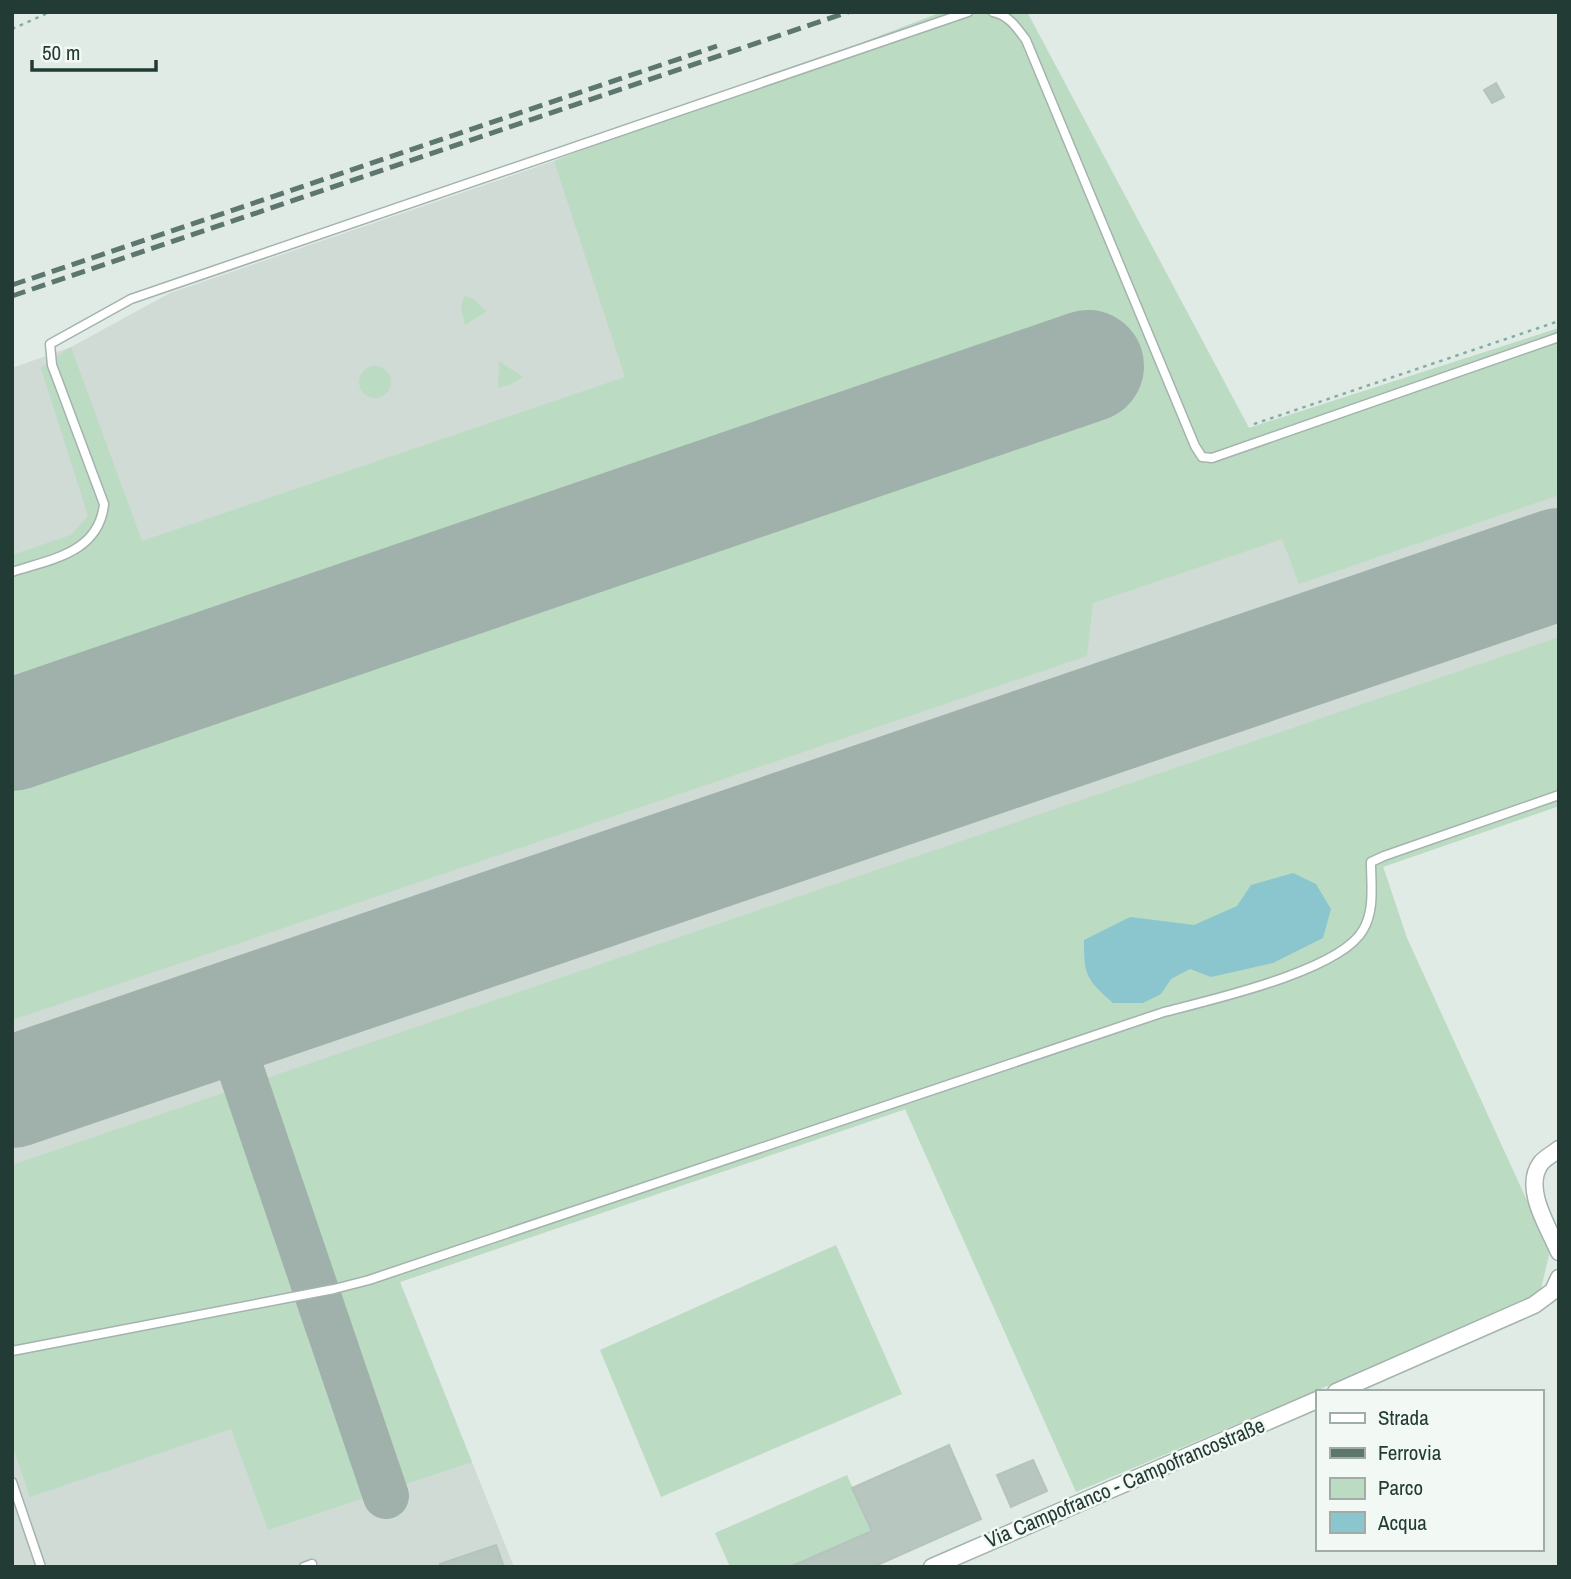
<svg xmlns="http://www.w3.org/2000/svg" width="1571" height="1579" font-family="'Archivo Narrow',sans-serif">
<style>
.built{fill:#d0dbd5}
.green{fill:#bbdbc3}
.water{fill:#8bc6ce}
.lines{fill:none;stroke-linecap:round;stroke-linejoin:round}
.taxiway{stroke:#9fb1aa;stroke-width:46}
.runway{stroke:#9fb1aa;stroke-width:112}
.building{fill:#b7c6bf;stroke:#b4c4bd;stroke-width:2}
.service-casing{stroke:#a4b3ad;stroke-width:11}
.minor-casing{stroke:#a4b3ad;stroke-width:19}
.path{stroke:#83ad9f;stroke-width:2.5;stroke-dasharray:3.5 5;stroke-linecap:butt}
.service{stroke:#fff;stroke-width:8}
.minor{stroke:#fff;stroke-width:16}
.rail{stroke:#5d776f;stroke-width:5;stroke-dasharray:14 7;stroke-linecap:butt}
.labels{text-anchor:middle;stroke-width:5;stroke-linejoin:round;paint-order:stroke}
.street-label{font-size:21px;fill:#223b34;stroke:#f2f8f4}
</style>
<rect width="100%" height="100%" fill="#e1ebe6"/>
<path class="built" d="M942,12H1027L1249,428L1559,328V806L1383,866L1407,938L400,1282L514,1567H12V368L71,347L170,293L554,161Z"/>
<path class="green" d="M942,12H1027L1249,428L1559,328V495L1299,584L1282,539L1093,603L1087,656L12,1020V555L71,535L88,516L41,368L71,347L142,541L625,377L554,161Z
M464,296L473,299L487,311L465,325L461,307Z
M499,361L523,377L510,385L498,388Z
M359 382a16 16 0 1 1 32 0a16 16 0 1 1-32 0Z
M1559,637V806L1383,867L1407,938L1550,1251L1539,1297L1076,1492L905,1109L400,1282L472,1462L268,1530L231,1429L30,1497L12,1444V1165Z
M836,1245L902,1394L661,1497L600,1350Z
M847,1475L872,1531L790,1567H730L715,1533Z"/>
<path class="water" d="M1293,873L1316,884L1331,909L1323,938L1273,963L1211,977L1190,969L1171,979L1161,994L1143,1003H1113C1086,979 1084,976 1084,940L1130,917L1194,925L1237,906L1251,885Z"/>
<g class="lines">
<path class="taxiway" d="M224,1020L386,1496"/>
<path class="runway" d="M12,735L1088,366
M12,1092L1559,564"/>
</g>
<path class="building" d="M1496,83L1504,97L1492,103L1484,90Z
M949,1445L981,1519L873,1567H790L872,1531L852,1488Z
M1033,1460L1047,1491L1011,1507L997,1475Z
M496,1545L504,1567H440V1564Z"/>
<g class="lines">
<g class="service-casing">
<path id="service" d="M993,12C1009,15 1017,28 1026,40L1195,446L1202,457L1212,458L1559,337
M12,572C51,559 99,553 104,504L52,365L50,344L131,299L968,12
M12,1351L334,1289L369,1280L1164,1012C1210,1000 1340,971 1363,930C1375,910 1371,885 1371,862L1384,856L1559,795
M12,1482L41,1567
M304,1567L312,1564"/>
</g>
<g class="minor-casing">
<path id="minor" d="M1559,1149C1553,1154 1545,1158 1541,1163C1522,1188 1549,1228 1559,1252
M1336,1392L1534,1305L1553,1291L1559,1278
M932,1567L1317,1400"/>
</g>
<path class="path" d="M12,29L50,12
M1254,424L1559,321"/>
<use href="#service" class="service"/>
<use href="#minor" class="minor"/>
<path class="rail" d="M12,285L717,46
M12,296L848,12"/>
</g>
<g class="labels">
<g class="street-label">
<text transform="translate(1125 1483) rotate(-23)" y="7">Via Campofranco - Campofrancostraße</text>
</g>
</g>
<rect width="1571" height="1579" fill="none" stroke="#223b34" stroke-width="28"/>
<rect x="1316" y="1390" width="228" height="161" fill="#f2f8f4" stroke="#9faca7" stroke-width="2"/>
<rect x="1330" y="1413" width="35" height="10" fill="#ffffff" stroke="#9faca7" stroke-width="2"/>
<text x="1378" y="1425" font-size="21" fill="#223b34">Strada</text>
<rect x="1330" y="1448" width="35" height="10" fill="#5d776f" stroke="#9faca7" stroke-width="2"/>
<text x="1378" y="1460" font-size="21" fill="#223b34">Ferrovia</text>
<rect x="1330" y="1478" width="35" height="21" fill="#bbdbc3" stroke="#9faca7" stroke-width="2"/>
<text x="1378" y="1495" font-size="21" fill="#223b34">Parco</text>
<rect x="1330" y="1512" width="35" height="21" fill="#8bc6ce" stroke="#9faca7" stroke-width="2"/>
<text x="1378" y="1530" font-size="21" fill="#223b34">Acqua</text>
<path d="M32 60v10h124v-10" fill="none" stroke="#223b34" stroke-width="3.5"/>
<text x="42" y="60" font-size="21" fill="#223b34" stroke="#f2f8f4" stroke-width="5" paint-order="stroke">50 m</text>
</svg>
